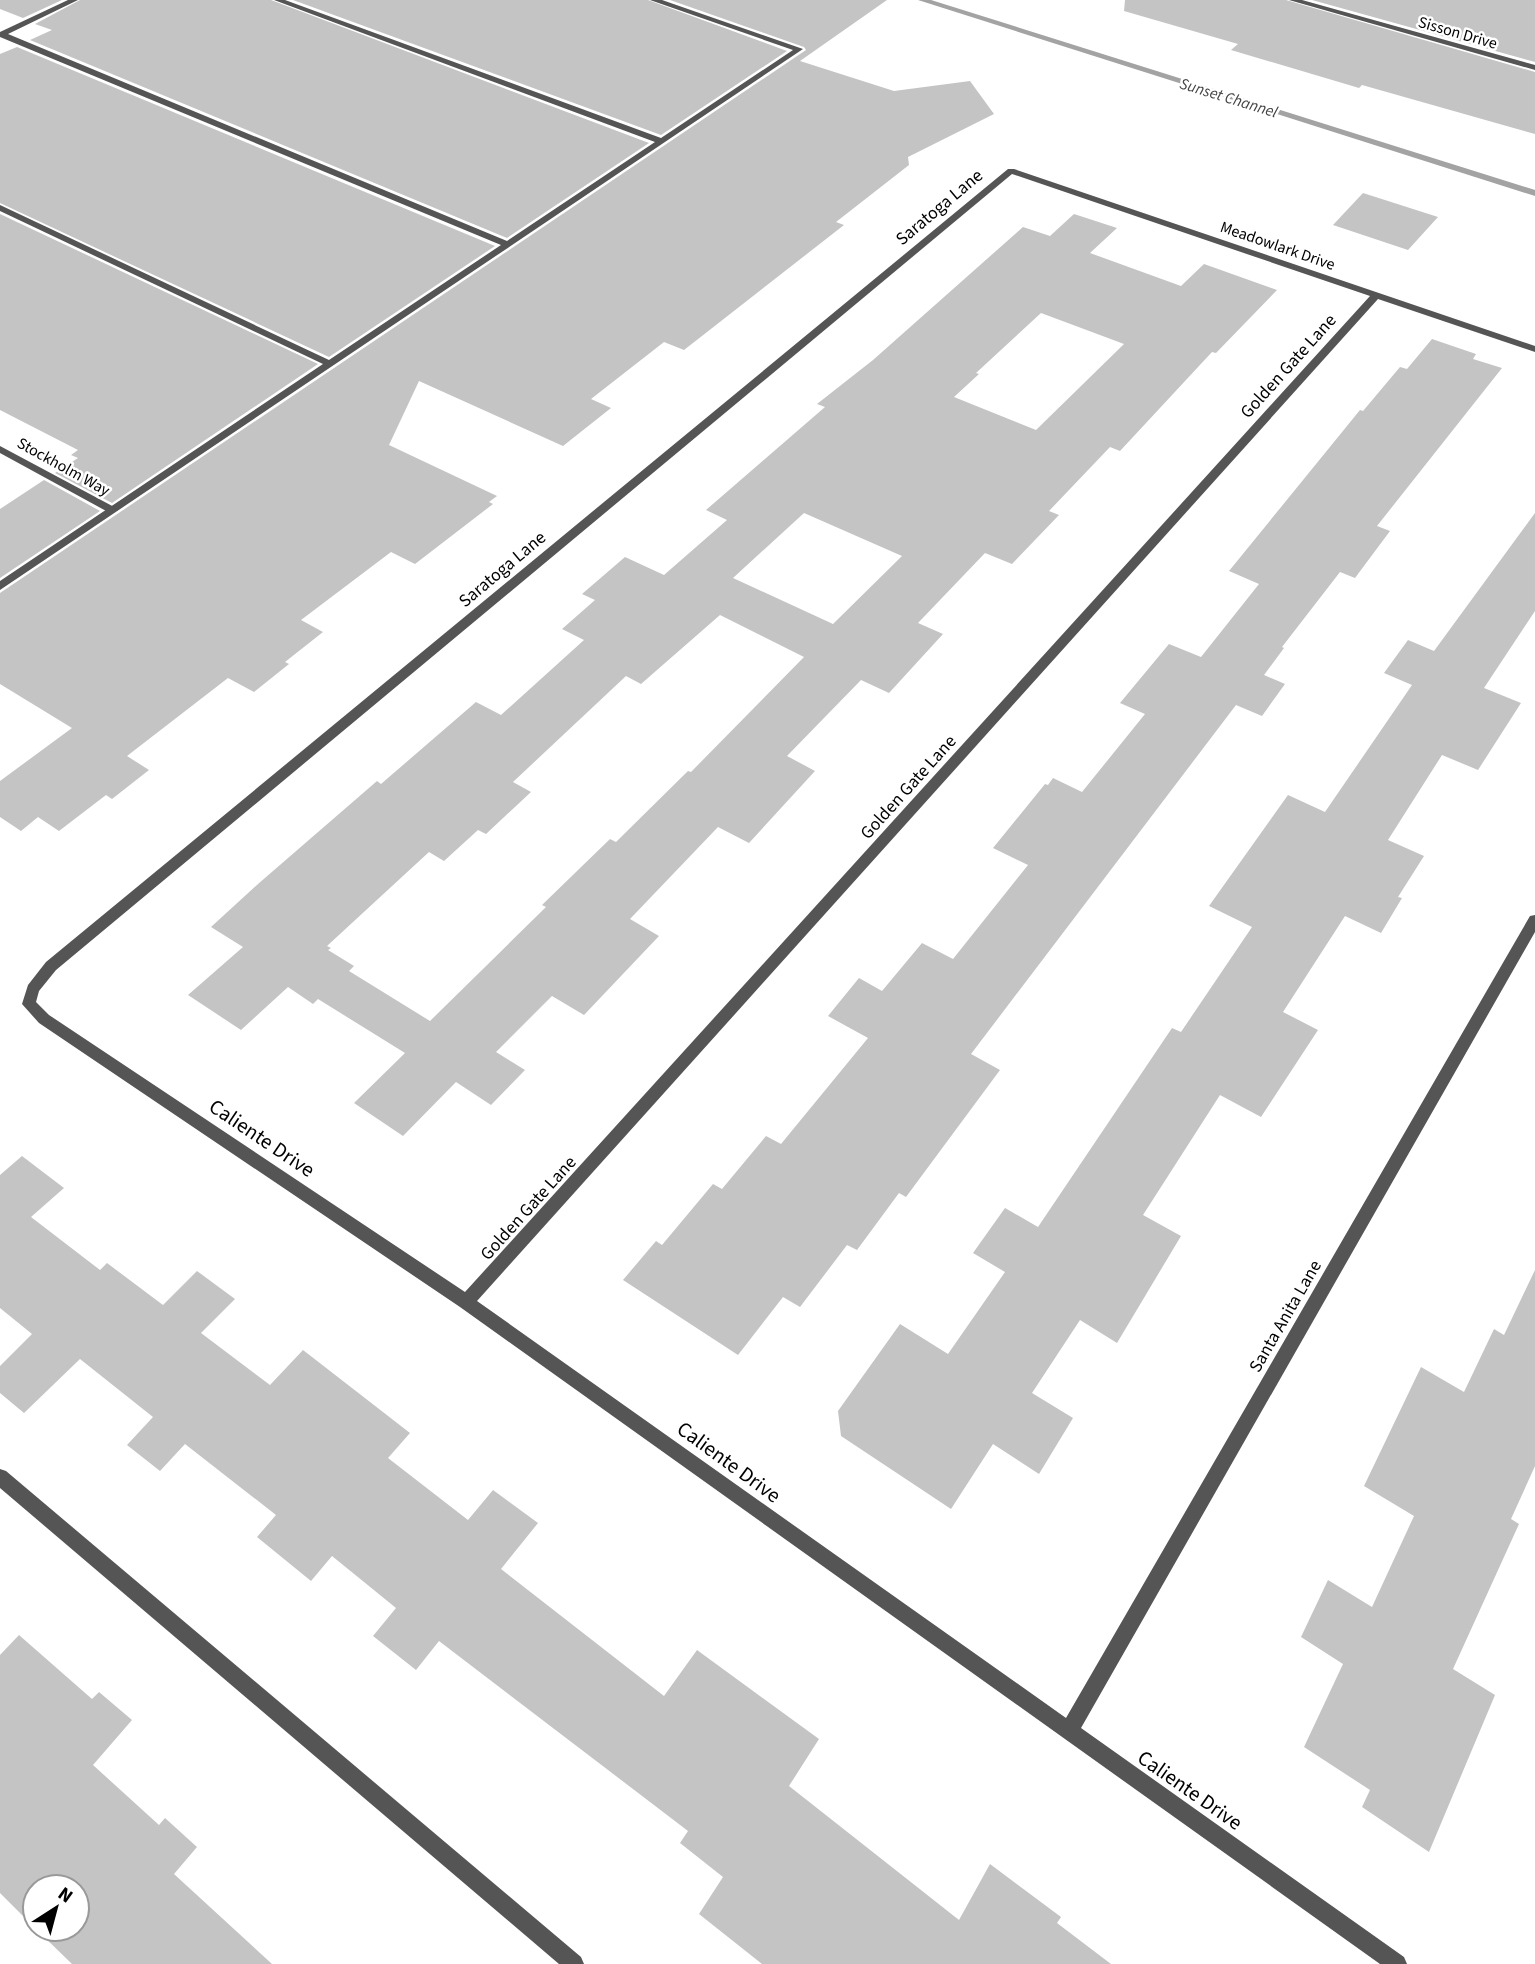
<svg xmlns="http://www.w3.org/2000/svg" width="1535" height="1964" font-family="'Source Sans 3',sans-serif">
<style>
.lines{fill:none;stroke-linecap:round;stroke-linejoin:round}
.stream{fill:#a3a3a3;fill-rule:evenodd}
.building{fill:#c4c4c4;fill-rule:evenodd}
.lane{fill:#555;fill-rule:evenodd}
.street{fill:#555;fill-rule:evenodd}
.labels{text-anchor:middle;stroke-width:5;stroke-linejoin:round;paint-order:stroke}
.far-street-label{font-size:16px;fill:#000;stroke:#fff}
.far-water-label{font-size:16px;font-style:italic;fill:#444;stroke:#fff}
.street-label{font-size:18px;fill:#000;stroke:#fff}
.near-street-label{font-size:21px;fill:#000;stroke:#fff}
</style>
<rect width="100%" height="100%" fill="#fff"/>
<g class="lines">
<path class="stream" d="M918,0H931L1535,190V196Z"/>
</g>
<path class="building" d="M0,0H62L23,18L0,9Z
M80,0H271L649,143L507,238L30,40L52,30L35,24Z
M293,0H648L787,51L661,135Z
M670,0H887L800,61L894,91L970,81L994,114L908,157L909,165L836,222L844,225L684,350L664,342L591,399L611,408L563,446L419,381L389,445L497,496L489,502L493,504L415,564L391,552L301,620L323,632L285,662L289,664L254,692L228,678L127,756L149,770L112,799L106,795L59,831L38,817L21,831L0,817V781L72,728L0,684V593L806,50L804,47Z
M1125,0H1286L1535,72V134L1362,85L1359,88L1231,50L1238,44L1124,11Z
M1312,0H1535V62Z
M17,47L495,246L329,357L0,203V54Z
M1363,193L1438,217L1408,250L1333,225Z
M0,214L318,364L112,503L55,473L78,458L71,455L78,450L0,410Z
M1074,214L1117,228L1090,253L1181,286L1204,264L1277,290L1216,353L1212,352L1120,451L1110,447L1049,511L1059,515L1012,564L985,553L918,623L943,634L889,693L861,680L787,756L815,771L749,843L718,827L630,919L659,936L584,1015L552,996L496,1052L525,1070L491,1105L456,1082L403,1136L354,1103L405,1053L318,999L313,1004L288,987L241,1030L188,995L243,947L211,927L258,884L377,781L381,784L476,702L501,715L584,640L562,629L595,600L582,594L625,557L664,575L727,520L706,510L825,407L817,404L873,360L1023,227L1050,236ZM1041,313L1124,344L1036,430L954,397L979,374L976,373ZM804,513L902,556L833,624L733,578ZM720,615L804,657L691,772L688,771L616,842L610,839L542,905L546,907L430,1021L349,971L354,966L328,950L331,948L327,946L429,852L444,861L478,830L486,834L531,792L513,782L626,676L641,684Z
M1432,339L1476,354L1473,359L1502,368L1377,526L1390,531L1355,578L1340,572L1282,647L1284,648L1264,675L1285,684L1262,716L1236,705L971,1054L1000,1070L906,1197L899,1193L857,1250L847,1245L800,1307L783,1297L738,1355L623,1280L656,1241L662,1245L713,1184L722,1189L766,1136L781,1144L868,1038L828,1016L859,978L882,991L922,943L953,959L1028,865L993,848L1045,784L1048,785L1053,778L1082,792L1145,714L1120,703L1169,644L1201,657L1259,584L1229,571L1360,410L1363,411L1400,367L1407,369Z
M44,480L100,511L0,578V509Z
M1535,513V611L1484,688L1521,703L1478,770L1442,755L1388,840L1424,856L1398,897L1402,898L1381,933L1345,916L1283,1012L1318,1030L1261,1117L1220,1095L1143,1215L1181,1236L1117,1343L1080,1320L1032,1393L1073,1418L1039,1474L993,1444L951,1509L841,1436L838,1411L900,1324L948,1354L1005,1272L973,1253L1005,1208L1038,1227L1172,1028L1181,1032L1252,927L1209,906L1288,795L1325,812L1412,685L1384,673L1408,640L1434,651Z
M22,1156L64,1188L31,1217L100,1270L107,1263L163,1305L197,1271L235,1299L201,1333L270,1385L303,1350L410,1433L388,1458L468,1520L493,1490L538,1523L501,1569L664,1696L697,1650L819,1739L789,1786L959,1920L990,1864L1061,1917L1057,1923L1111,1964H762L699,1914L723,1877L680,1843L688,1831L439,1641L416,1670L373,1636L396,1608L332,1556L311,1581L257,1537L276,1515L185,1444L160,1471L127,1445L153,1417L80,1359L24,1413L0,1393V1366L32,1334L0,1308V1175Z
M1535,1270V1466L1511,1519L1519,1524L1453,1669L1495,1695L1429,1852L1362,1807L1370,1790L1304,1747L1343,1664L1301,1637L1328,1580L1372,1607L1414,1516L1364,1486L1421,1367L1464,1392L1494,1329L1504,1335Z
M19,1635L92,1699L99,1692L132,1720L93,1765L159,1825L165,1818L197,1847L174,1874L272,1964H72L36,1929H77V1887H35V1928L0,1893V1655Z"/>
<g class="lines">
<path class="lane" d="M68,0H78L8,34L507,241L655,142L274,0H285L661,138L793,50L650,0H662L803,49L0,590V581L323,364L0,211V205L329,360L501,245L0,37V32Z
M0,1469L6,1471L581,1957L584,1964H559L0,1488Z"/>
<path class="street" d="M1289,0H1302L1535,65V70Z
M1008,169H1014L1535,346V352L1378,299L477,1301L1066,1718L1530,916L1535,915V932L1081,1728L1404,1957L1407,1964H1380L460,1307L39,1023L22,1004L28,985L46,962ZM1012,174L1370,296L465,1292L49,1015L36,1002L39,991L56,970Z
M0,446L116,508L118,510L112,513L108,512L0,453Z"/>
</g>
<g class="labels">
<g class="far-street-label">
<text transform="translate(1458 32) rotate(16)" y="6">Sisson Drive</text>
<text transform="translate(1278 245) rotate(19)" y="6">Meadowlark Drive</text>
<text transform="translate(64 466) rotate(29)" y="6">Stockholm Way</text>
</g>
<g class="far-water-label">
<text transform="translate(1229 97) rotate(17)" y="6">Sunset Channel</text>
</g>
<g class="street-label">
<text transform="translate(939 207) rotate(-40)" y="6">Saratoga Lane</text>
<text transform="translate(1288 366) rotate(-48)" y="6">Golden Gate Lane</text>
<text transform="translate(502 569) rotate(-40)" y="6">Saratoga Lane</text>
<text transform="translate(908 787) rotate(-48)" y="6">Golden Gate Lane</text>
<text transform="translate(528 1208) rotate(-48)" y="6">Golden Gate Lane</text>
<text transform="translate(1285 1316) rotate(-60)" y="6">Santa Anita Lane</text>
</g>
<g class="near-street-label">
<text transform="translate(262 1138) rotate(34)" y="7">Caliente Drive</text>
<text transform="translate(729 1462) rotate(36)" y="7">Caliente Drive</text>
<text transform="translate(1190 1790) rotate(35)" y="7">Caliente Drive</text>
</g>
</g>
<g transform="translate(56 1908) rotate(36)"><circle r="33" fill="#ffffff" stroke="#999999" stroke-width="2"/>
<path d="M0-5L12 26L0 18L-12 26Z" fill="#000000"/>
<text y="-10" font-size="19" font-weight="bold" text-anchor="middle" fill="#000000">N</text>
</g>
</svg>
